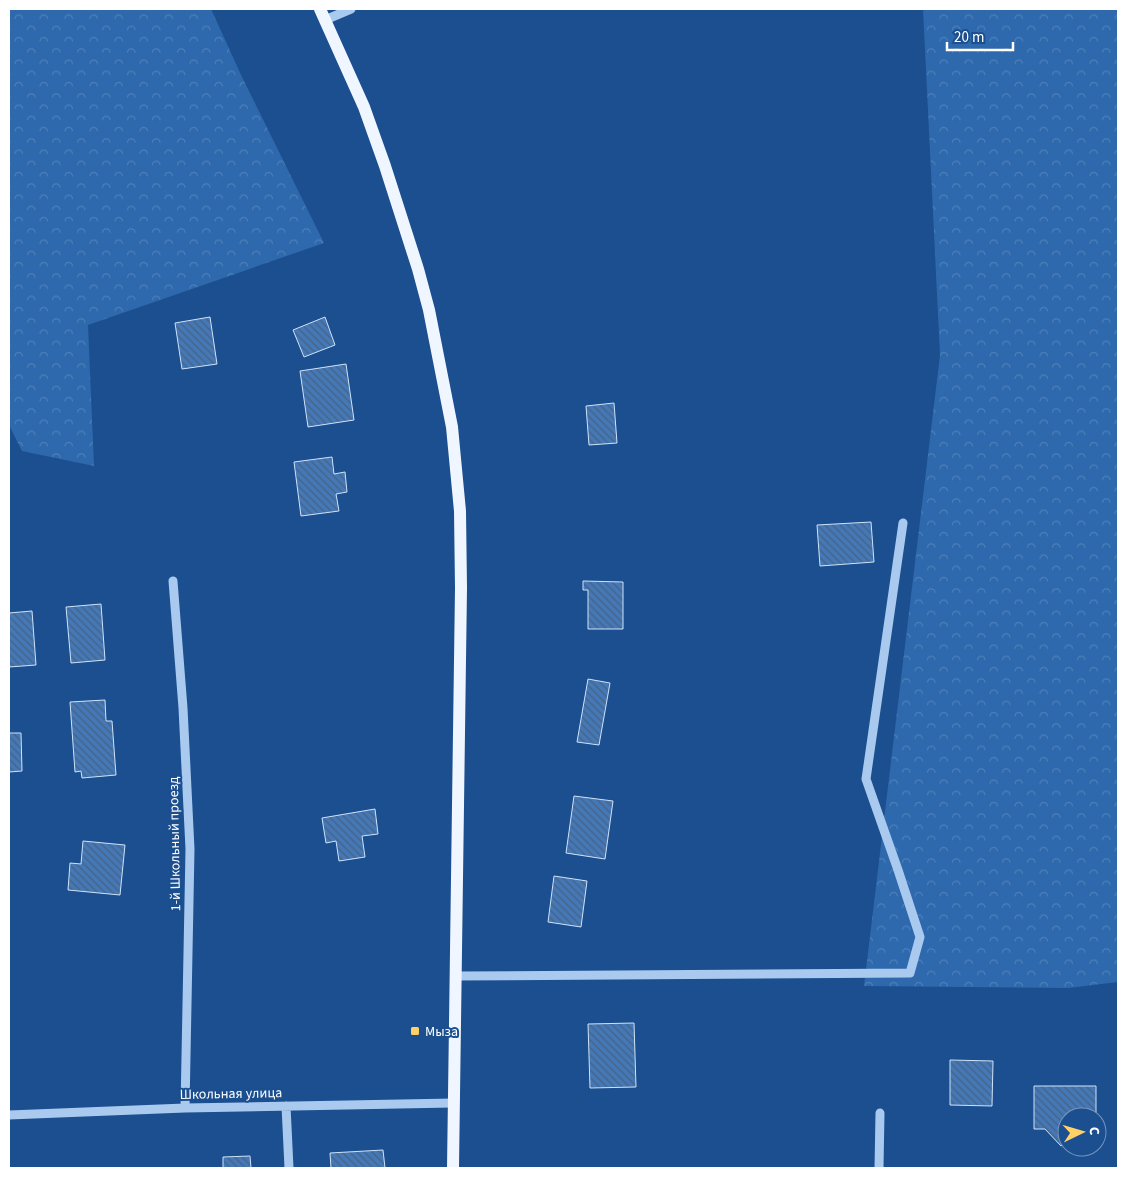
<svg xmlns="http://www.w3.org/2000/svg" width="1127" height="1177" font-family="'Source Sans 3',sans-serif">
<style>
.forest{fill:url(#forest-crowns)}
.building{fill:url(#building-back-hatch);stroke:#cfe3fa}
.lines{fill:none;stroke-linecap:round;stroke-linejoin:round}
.minor{stroke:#a9c9ee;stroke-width:9}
.major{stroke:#f0f6ff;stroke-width:12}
.poi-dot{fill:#ffd166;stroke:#1b4f8f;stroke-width:2}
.labels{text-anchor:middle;stroke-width:4;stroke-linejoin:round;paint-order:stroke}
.street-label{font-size:14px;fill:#fff;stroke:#1b4f8f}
.poi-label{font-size:14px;fill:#fff;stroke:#1b4f8f;text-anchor:start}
</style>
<defs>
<pattern id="forest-crowns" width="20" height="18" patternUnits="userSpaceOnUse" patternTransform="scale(1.25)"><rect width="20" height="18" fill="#2e69ad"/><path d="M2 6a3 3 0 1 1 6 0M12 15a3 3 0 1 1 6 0" fill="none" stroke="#4d80b9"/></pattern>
<pattern id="building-back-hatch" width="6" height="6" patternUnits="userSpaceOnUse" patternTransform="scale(1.25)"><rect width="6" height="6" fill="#4478b7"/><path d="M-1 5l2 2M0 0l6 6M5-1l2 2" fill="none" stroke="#486282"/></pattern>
</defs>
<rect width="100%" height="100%" fill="#1b4f8f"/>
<path class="forest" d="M9,9H211L242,77L324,243L88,325L94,466L22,451L9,425Z
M923,9H1118V982L1068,988L864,986L940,355Z"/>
<path class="building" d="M210,317L217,364L182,369L175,323Z
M325,317L335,345L304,357L293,330Z
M346,364L354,420L308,427L300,371Z
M614,403L617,443L589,445L586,406Z
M332,457L334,474L345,472L347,492L336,494L339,511L301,516L294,462Z
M871,522L874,562L820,566L817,525Z
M583,581L623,582V629H588V590H583Z
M101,604L105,660L71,663L66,607Z
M32,611L36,665L9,667V613Z
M588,679L610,683L599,745L577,742Z
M105,700L106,721H112L116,775L82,778L81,771L75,772L70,702Z
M9,733H21L22,771L9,772Z
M574,796L613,801L605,859L566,853Z
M375,809L378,834L362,836L365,857L339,861L336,841L326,843L322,818Z
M83,841L125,845L120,895L68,890L70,863L81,864Z
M554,876L587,881L581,927L548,922Z
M634,1023L636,1087L590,1088L588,1024Z
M950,1060L993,1061L992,1106L950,1105Z
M1034,1086H1096V1117H1067V1141L1061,1146L1045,1129H1034Z
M383,1150L385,1168H331L330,1153Z
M250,1156L251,1168H223V1157Z"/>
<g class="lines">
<path class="minor" d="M325,20L351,9
M173,581L183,708L190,849L185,1108
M456,976L910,973L920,937L898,870L866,779L903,523
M286,1106L289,1168
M9,1115L185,1108L453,1103
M879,1168L880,1113"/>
<path class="major" d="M320,9L364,107L385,166L418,269L429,310L452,427L460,511L461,588L453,1168"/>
</g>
<rect class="poi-dot" x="410" y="1026" width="10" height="10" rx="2.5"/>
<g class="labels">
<g class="street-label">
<text transform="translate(174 844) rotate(-91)" y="5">1-й Школьный проезд</text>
<text transform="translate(231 1093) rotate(-1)" y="5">Школьная улица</text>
</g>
<g class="poi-label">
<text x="425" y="1036">Мыза</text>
</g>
</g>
<rect width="1127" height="1177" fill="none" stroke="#ffffff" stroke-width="20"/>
<g transform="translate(1082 1132) rotate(85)"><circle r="24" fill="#1b4f8f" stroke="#7695bc"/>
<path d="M0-4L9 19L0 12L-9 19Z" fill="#ffd166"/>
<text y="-8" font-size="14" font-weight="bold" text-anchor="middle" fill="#ffffff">С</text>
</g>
<path d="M947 42v8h66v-8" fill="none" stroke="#ffffff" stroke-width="2.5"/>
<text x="954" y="42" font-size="15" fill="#ffffff" stroke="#1b4f8f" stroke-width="4" paint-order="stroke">20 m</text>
</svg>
